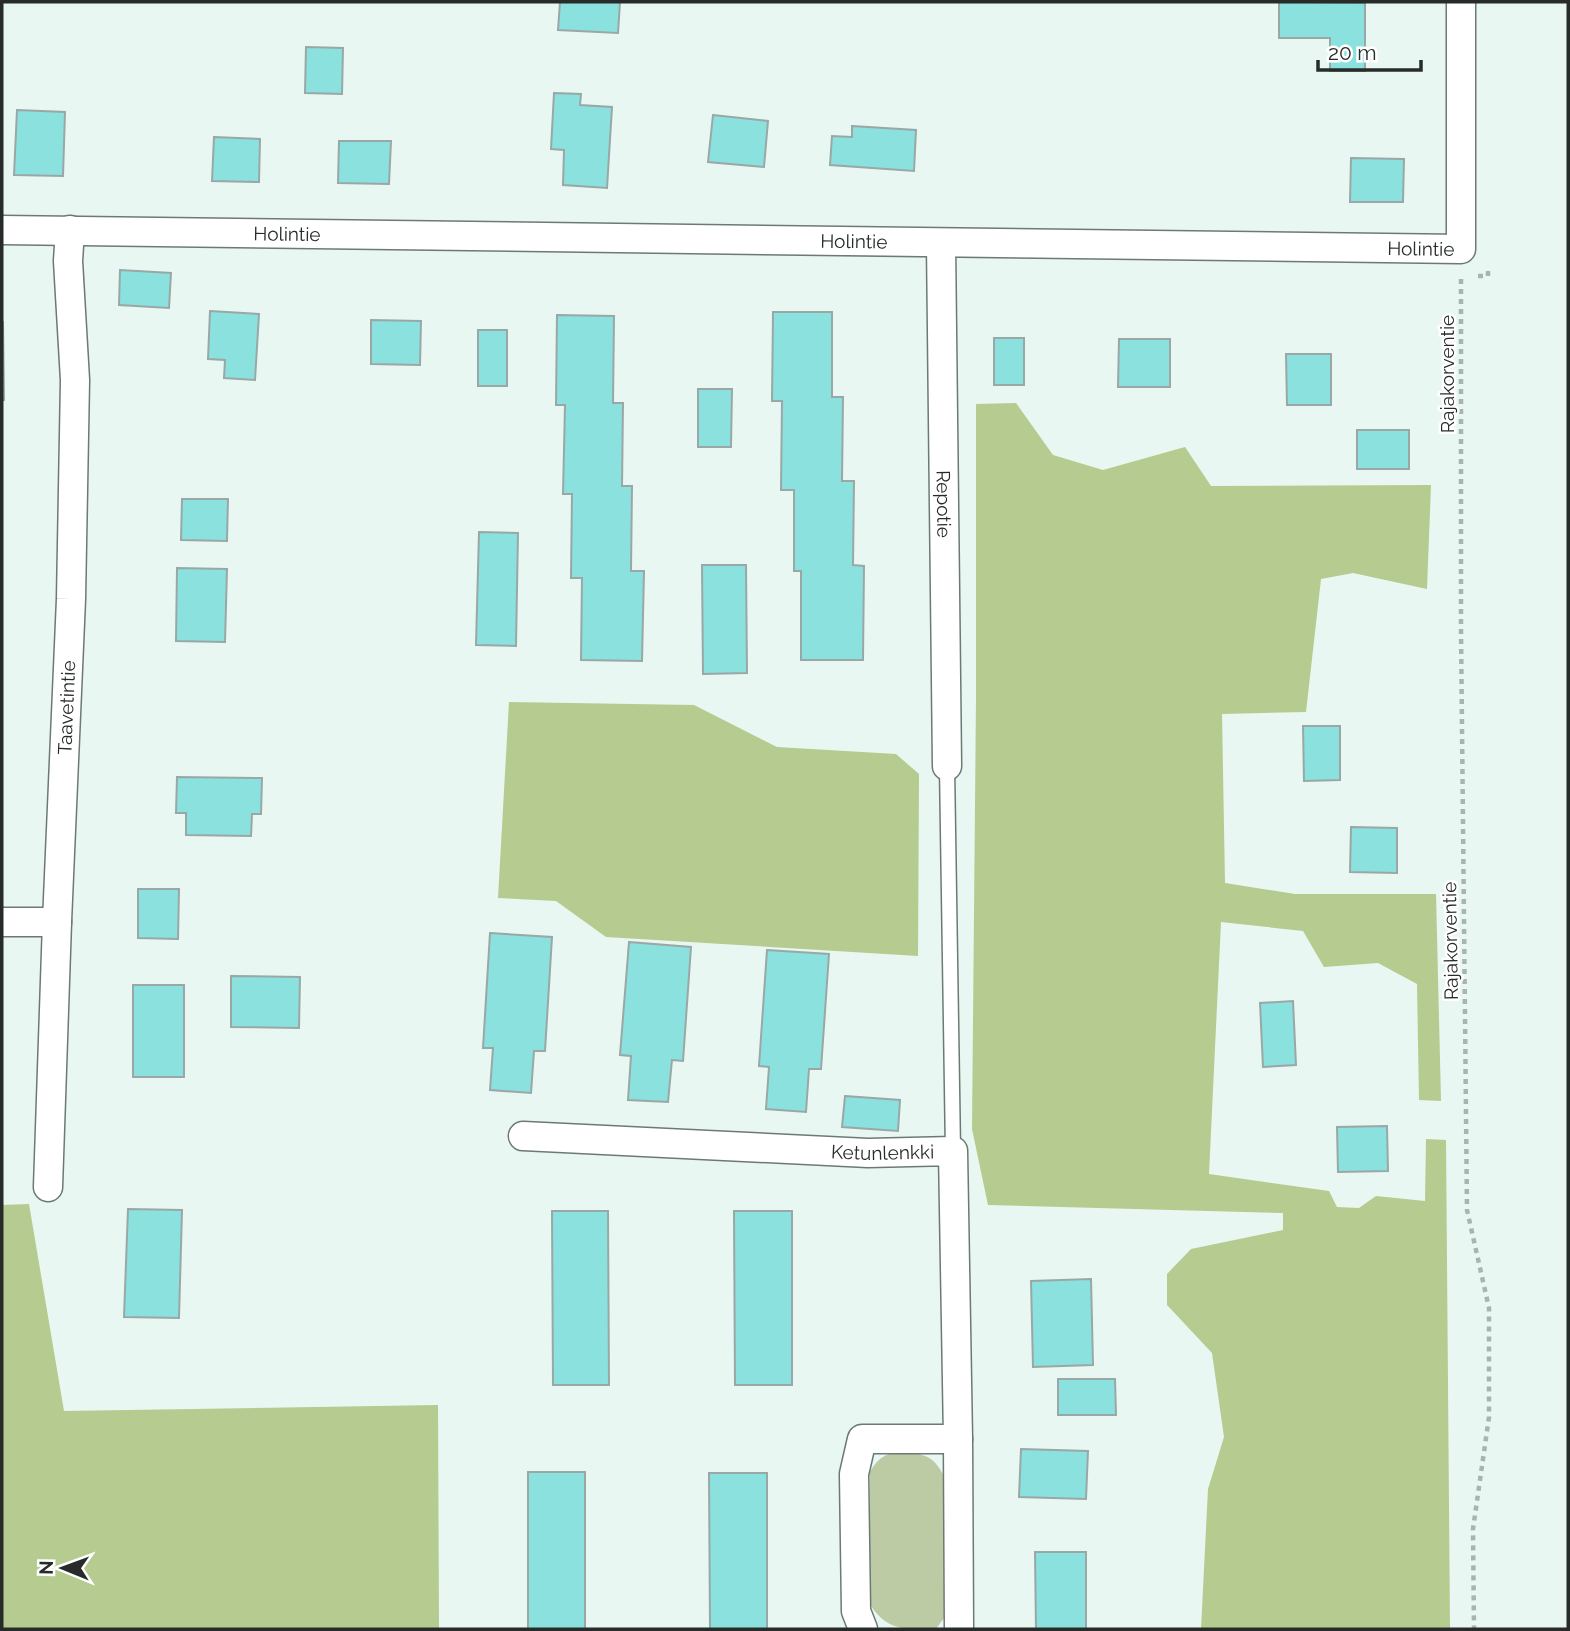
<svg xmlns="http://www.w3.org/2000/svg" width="1570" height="1631" font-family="Raleway,sans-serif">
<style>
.green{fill:#bccba4}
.forest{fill:#b5cb8f}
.building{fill:#8be1de;stroke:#99a8a7;stroke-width:2}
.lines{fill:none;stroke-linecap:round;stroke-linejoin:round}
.lane-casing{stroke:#6d7975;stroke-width:17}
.street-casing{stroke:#6d7975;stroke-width:31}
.path{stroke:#a9b4b0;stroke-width:4.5;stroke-dasharray:5 5;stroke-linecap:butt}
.lane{stroke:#fff;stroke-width:14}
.street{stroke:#fff;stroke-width:28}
.labels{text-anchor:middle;stroke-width:5;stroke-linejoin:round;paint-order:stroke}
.street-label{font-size:19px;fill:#272c2a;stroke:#fff}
</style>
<rect width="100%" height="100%" fill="#e8f7f1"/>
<path class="green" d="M906,1452C927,1455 934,1457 944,1476V1618L936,1629C902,1629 887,1631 869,1603L870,1472C880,1455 887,1453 906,1452Z"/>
<path class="forest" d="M1016,403L1053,455L1103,470L1185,447L1211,486L1431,485L1427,589L1353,573L1321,579L1306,712L1222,714L1225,883L1295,894H1436L1441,1101L1419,1100L1417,984L1378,963L1324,967L1303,931L1221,922L1209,1174L1329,1191L1337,1207L1359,1208L1376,1196L1425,1201L1426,1139L1446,1140L1450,1629H1201L1208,1489L1224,1437L1212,1353L1167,1305V1274L1191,1249L1283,1230V1213L988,1205L972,1129L976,698V404Z
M509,702L694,705L777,747L896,754L919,774L918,956L606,937L556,901L498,898Z
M29,1204L64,1411L438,1405L439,1629H2V1205Z"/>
<path class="building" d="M560,2H620L618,33L558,30Z
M1279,2L1365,3V71H1330V38H1279Z
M306,47L343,48L342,94L305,93Z
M554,93L581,94L580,105L612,107L607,188L563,185L564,150L551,149Z
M17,110L65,112L63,176L14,175Z
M713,115L768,121L764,167L708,162Z
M852,126L916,130L914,171L830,165L832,136L852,137Z
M214,137L260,139L259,182L212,181Z
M339,141H391L389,184L338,183Z
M1351,158L1404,159L1403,202H1350Z
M120,270L171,273L169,308L119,305Z
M210,311L259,314L255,380L224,378L225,360L208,359Z
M773,312H832V397H843L842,481H854L853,565L864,566L863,660H801V571H794V490H781L782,401H772Z
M557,315L614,316L613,403H623L622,486H632L631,571H644L642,661L581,660L582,578H571L572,494H563L565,405H556Z
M371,320L421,321L420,365L371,364Z
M2,322H3L4,400H2Z
M478,330H507V386H478Z
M994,338H1024V385H994Z
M1119,339H1170V387H1118Z
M1286,354H1331V405H1287Z
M698,389H732L731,447H698Z
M1357,430H1409V469H1357Z
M182,499H228L227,541L181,540Z
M479,532L518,533L516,646L476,645Z
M702,565H746L747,673L703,674Z
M177,568L227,569L225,642L176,641Z
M1303,726H1340V780L1304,781Z
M177,777L262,778L261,814H252L251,836L186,835V813H176Z
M1351,827L1397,828V873L1350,872Z
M138,889H179L178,939L138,938Z
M490,933L552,937L545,1051H534L531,1093L490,1090L493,1048H483Z
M629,942L691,947L683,1061L672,1060L668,1102L628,1100L631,1056L620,1055Z
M767,950L829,954L821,1069H809L806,1112L766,1109L769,1067L759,1066Z
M231,976L300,977L299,1028L231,1027Z
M133,985H184V1077H133Z
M1293,1001L1296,1065L1263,1067L1260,1003Z
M845,1096L900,1100L898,1131L842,1127Z
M1387,1126L1388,1171L1338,1172L1337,1127Z
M128,1209L182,1210L179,1318L124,1317Z
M552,1211H608L609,1385H553Z
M734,1211H792V1385H735Z
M1091,1279L1093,1365L1033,1367L1031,1281Z
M1058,1379H1115L1116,1415H1058Z
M1021,1449L1088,1451L1086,1499L1019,1497Z
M528,1472H585V1629H528Z
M709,1473H767V1629H710Z
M1035,1552H1086V1629H1036Z"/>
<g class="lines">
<g class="lane-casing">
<path id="lane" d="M947,766L953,1151"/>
</g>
<g class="street-casing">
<g id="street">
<path id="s1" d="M2,230L1461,249V2"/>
<path id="s2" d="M941,243L947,766"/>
<path d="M2,922H57"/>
<path id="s3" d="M523,1136L868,1153L953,1151L958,1439L959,1629"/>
<path id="s4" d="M48,1187L57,922L71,599L75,380L68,261L70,230"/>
<path d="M863,1629L856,1611L854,1474L862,1439H958"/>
</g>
</g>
<path class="path" d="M1478,276H1488V266
M1461,279V630L1467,1210L1489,1308V1417L1473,1529L1474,1629"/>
<use href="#lane" class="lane"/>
<use href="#street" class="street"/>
</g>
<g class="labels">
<g class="street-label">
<text dy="7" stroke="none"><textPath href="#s1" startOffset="285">Holintie</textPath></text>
<text dy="7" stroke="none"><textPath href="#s1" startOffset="852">Holintie</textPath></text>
<text dy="7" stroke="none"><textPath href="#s1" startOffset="1419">Holintie</textPath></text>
<text transform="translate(1447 374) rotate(-90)" y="7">Rajakorventie</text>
<text dy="7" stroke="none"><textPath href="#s2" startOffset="261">Repotie</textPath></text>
<text dy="7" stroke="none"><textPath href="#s4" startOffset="480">Taavetintie</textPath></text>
<text transform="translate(1450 941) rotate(-91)" y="7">Rajakorventie</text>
<text dy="7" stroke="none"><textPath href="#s3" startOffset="360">Ketunlenkki</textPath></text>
</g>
</g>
<rect width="1570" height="1631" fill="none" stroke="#272c2a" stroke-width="7"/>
<g transform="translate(63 1568) rotate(271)" stroke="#ffffff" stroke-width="5" paint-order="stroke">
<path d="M0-5L12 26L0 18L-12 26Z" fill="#272c2a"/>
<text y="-10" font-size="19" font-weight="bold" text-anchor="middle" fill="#272c2a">N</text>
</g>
<path d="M1318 60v10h103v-10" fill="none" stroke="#272c2a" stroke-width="3.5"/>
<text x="1328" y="60" font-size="21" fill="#272c2a" stroke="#ffffff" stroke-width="5" paint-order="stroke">20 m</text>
</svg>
